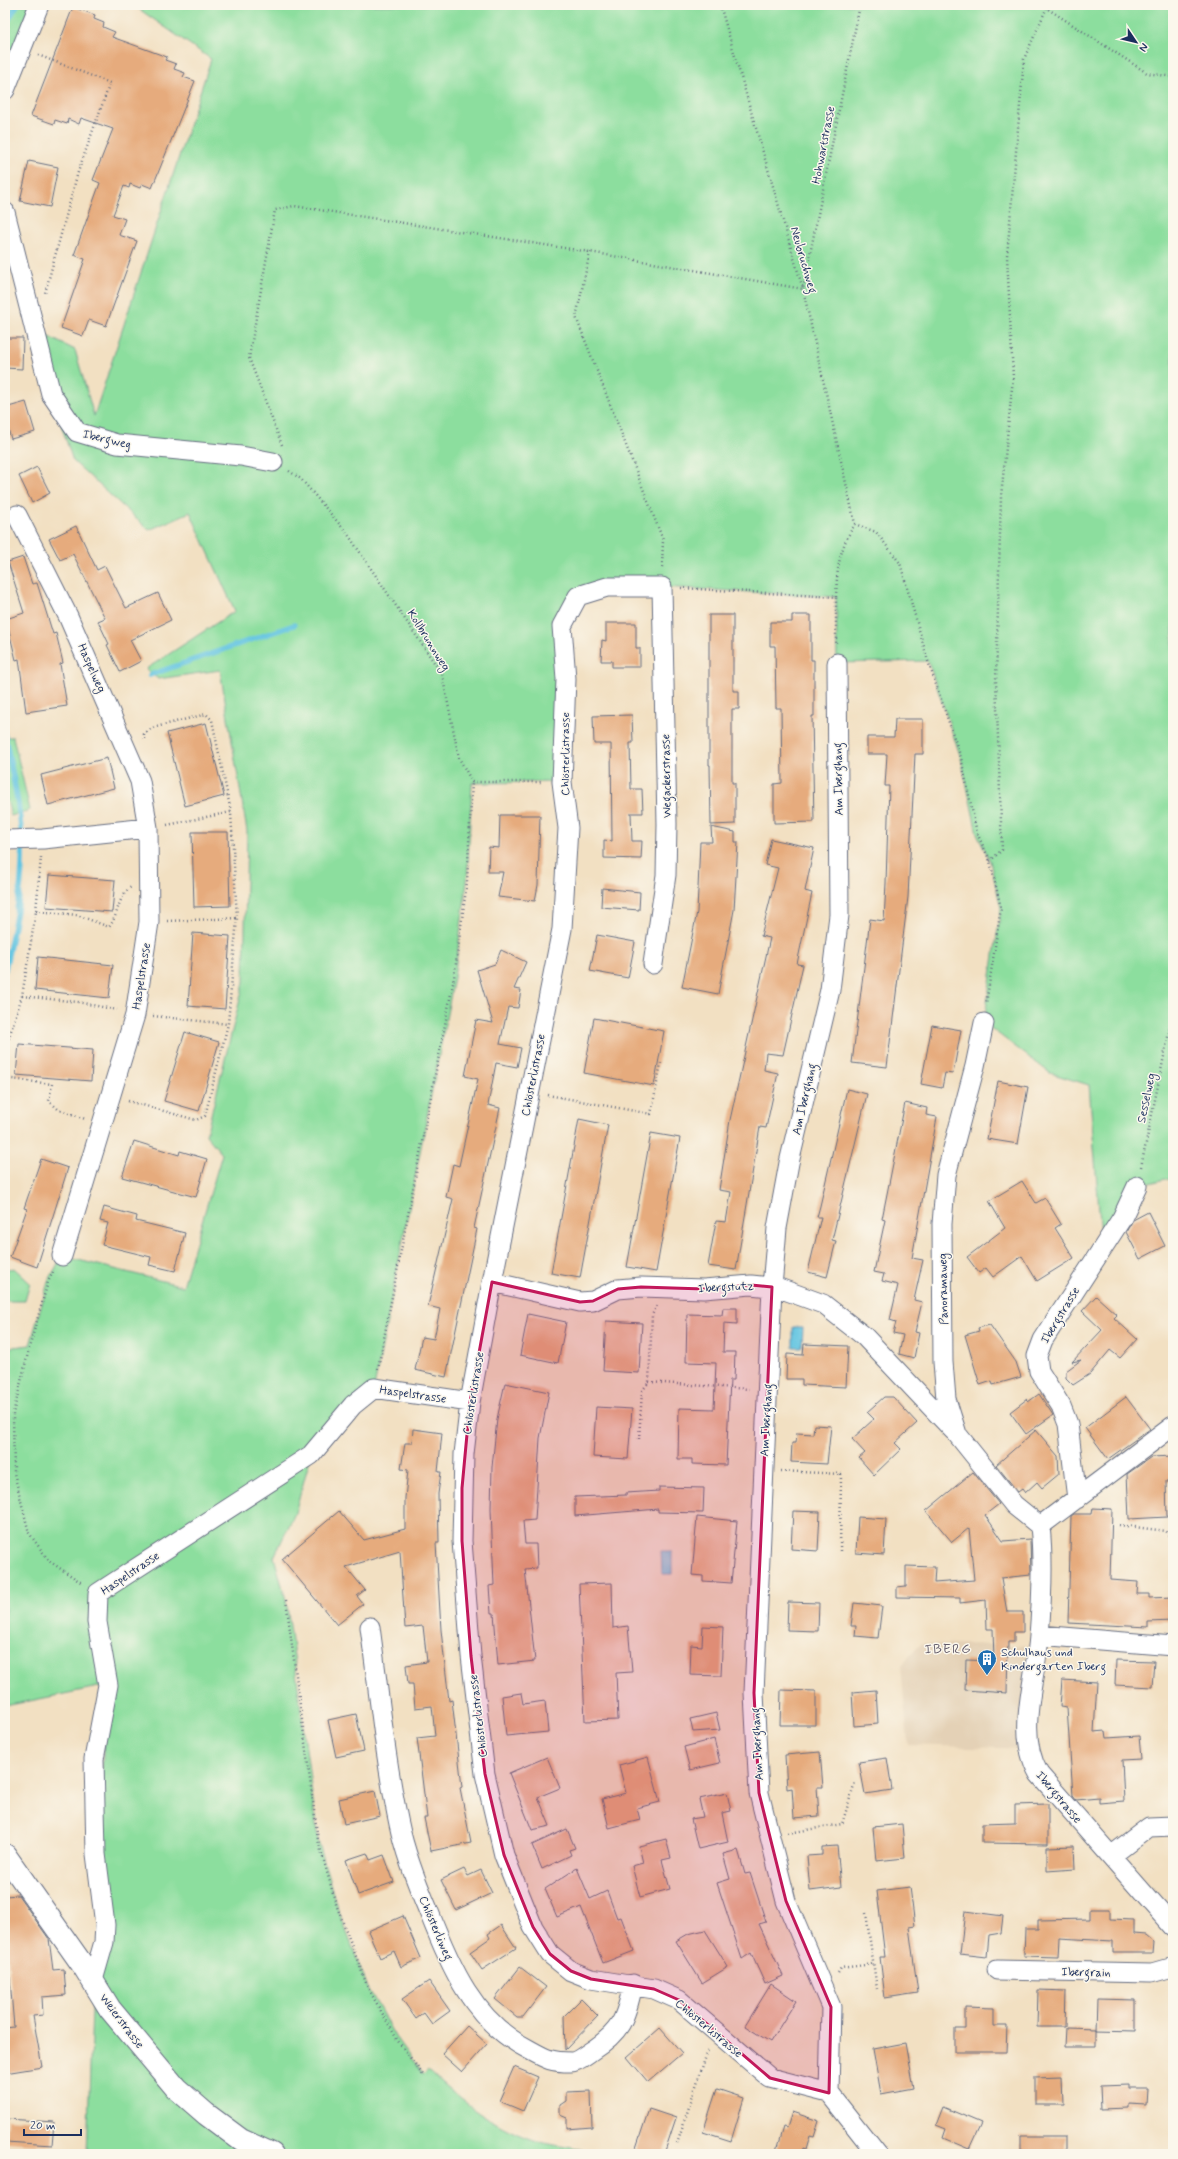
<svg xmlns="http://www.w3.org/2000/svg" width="1178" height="2159" font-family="Mynerve,sans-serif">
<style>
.built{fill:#e4d1b6}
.green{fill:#8cde9e;stroke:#54867e}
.water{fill:#63c5e1;stroke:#3f7aa0}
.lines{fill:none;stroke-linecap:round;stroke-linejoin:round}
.stream{stroke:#63c5e1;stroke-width:5.5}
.building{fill:#e6ab7d}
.street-casing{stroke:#666d81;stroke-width:21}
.secondary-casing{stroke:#666d81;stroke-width:24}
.path{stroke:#666d81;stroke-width:2.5;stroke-dasharray:1 3;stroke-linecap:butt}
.street{stroke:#fff;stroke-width:19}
.secondary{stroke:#fff;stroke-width:22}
.marked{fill:#c2185b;fill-opacity:0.2;stroke:#c2185b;stroke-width:3;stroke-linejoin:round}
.labels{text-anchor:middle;stroke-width:3;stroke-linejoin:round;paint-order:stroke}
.street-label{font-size:12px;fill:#1b2f5e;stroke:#fbf7ec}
.poi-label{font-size:12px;fill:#1b2f5e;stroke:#fbf7ec;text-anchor:start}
.quarter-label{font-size:14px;letter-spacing:1px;fill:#625a69;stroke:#fbf7ec}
</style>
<rect width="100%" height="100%" fill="#fbf7ec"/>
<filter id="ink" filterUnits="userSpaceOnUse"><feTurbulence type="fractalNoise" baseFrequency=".025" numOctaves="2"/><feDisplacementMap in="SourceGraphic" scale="8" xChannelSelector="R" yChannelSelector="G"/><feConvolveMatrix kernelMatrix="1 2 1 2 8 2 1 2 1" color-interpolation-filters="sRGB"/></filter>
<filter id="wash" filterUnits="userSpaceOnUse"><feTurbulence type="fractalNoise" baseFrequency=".012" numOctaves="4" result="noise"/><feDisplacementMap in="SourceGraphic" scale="16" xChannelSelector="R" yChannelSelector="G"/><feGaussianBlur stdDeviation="0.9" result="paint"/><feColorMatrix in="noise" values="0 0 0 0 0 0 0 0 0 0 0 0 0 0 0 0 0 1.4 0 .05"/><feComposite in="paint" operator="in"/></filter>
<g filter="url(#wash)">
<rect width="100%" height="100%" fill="#f2e0c2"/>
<path class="built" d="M922,1643L1038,1646L1029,1749L908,1745L901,1665Z"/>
<path class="green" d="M5,5H30L5,72Z
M133,5H1173V1183L1170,1178L1137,1186L1102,1247L1089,1085L1050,1073L984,1023L1001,908L990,861L977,833L961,758L928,661L837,663L836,597L662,587L578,596L562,626V782L472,783L467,882L454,978L374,1388L311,1455L295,1513L274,1557L286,1600L290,1626L318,1840L336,1904L368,1988L398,2041L423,2075L428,2070C456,2098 501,2132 540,2142C562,2147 586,2150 609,2154H87L93,1980L104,1942L96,1854L108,1685L5,1706V1348L30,1345L48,1282L62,1256L183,1286L222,1154L206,1135L244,983L247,831L220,670L158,679L146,669L235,611L190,512L149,530L73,461L51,394L35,330L75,350L94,416L211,59Z
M5,730L7,737H13L30,810L11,816L5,793Z
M14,1268L30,1283L25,1301H5V1271Z"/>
<path class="water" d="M793,1327H803L802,1347H793Z
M661,1551H672V1574H662Z"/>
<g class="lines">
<path class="stream" d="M5,25L17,5
M150,675L294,625
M5,737C13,778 24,821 22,864C21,899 12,935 5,970"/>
</g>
<g id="blocks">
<path class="building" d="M73,7L95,15L94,19L104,23L103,27L115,32L112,37L167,57L165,60L176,64L174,69L185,73L183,77L195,81L152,188L142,184L140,188L130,184L129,188L124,186L113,215L125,219L119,235L137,241L106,326L89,320L83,336L61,328L85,259L74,255L100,183L93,180L113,129L81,118L79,124L68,119L67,124L55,120L54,124L31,116Z
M29,161L58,167L50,207L20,201Z
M5,338H23L22,369L5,368Z
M26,402L35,432L11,439L5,418V408Z
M37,467L50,493L32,503L19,476Z
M76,526L97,570L105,566L126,608L158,593L171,620L130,640L141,661L120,672L107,645L109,644L98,621L105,618L73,554L60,560L49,539Z
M23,557L32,584L37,583L53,634L56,633L63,663L60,664L67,706L26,712L19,659L16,660L6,619L24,613L8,562Z
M709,615H733V691H739V709H732V783H735V824L711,825L710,765H709Z
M792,615H811V660H814V716H812L814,822L774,823V784L782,783L781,708H776L775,646H770V622H792Z
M606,623H636V648H640V667H612V661H601L602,640L606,641Z
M632,715L633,743H630L631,789H642L643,813H631L632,841H642L641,859L604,858V840L612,841L611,744H594L593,716Z
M895,719H923V754H915L908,897L887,1067L852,1063L870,919L884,921L886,883L889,786H885L887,754H867V737H894Z
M206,723L224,796L185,806L167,733Z
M107,758L114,788L48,805L41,775Z
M500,815H540L538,885L535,901L498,897L503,872H488L489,847L499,848Z
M711,827L735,832V842H738L734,910L718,994L682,987L697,912L700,842H712Z
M192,832H228L230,906L194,907Z
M771,839L814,848L805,891L812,893L797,964L803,965L783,1055L766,1053L764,1070L778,1073L766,1128L760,1127L736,1270L708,1266L716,1221L726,1222L731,1192L719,1190L730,1120L770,938L761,936L778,868L765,865Z
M49,875L115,880L112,912L46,907Z
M602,888L640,892L639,910L601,907Z
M193,933L230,936L225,1009L188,1006Z
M597,935L635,942L628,978L590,971Z
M501,950L526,962L514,989L521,990L518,1008L508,1007L500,1044L521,1048L517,1067L496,1063L488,1105L500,1108L474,1228L477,1229L446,1377L415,1370L422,1337L434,1339L440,1309L428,1306L453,1199L446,1197L453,1164L459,1166L478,1079L465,1076L476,1020L493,1023L477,970L495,964Z
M38,957L113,965L109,998L35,990Z
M594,1018L664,1031L654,1086L584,1073Z
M932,1025L961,1030L953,1074L945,1073L942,1088L921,1084Z
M185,1032L219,1042L199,1111L164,1101Z
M19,1044L93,1050L91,1081L16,1075Z
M998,1081L1028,1087L1018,1144L987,1139Z
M847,1089L867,1094L832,1240L836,1241L827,1277L808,1272L821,1217H817L820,1206Z
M905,1103L927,1108L926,1115L937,1117L912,1258L923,1260L914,1300L922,1302L915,1332L919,1333L914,1358L899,1354L903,1335L893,1333L896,1322L890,1320L898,1285L882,1281L884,1274L874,1272L885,1220L882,1219Z
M579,1119L608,1125L580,1278L551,1273Z
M651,1133L680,1138L656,1272L627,1267Z
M134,1141L179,1155L180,1151L207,1159L196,1197L122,1177Z
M41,1159L68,1168L37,1267L10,1257L27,1209L24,1208Z
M1022,1181L1036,1203L1045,1198L1061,1224L1055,1228L1074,1258L1037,1281L1022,1256L993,1277L986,1268L979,1273L967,1257L1005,1228L989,1201Z
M104,1207L137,1216L136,1221L185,1233L175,1271L149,1265L151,1257L102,1245L108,1223L100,1221Z
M1148,1212L1165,1246L1140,1259L1126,1232L1133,1220Z
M1096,1296L1117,1315L1114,1318L1137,1339L1120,1358L1110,1350L1090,1374L1073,1385L1066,1378V1371L1081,1360L1072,1362L1102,1330L1082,1311Z
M723,1308H737V1324L724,1323L723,1352H735L734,1380H730L726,1465L692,1464V1459H678L679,1408L714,1409L716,1363L686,1362L687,1314L722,1315Z
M528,1314L566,1322L558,1363L520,1355Z
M606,1321L642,1323L639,1373L603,1371Z
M990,1325L1016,1362L1021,1377L993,1385L992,1381L980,1385L965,1335L979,1331L978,1328Z
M804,1344L848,1346L846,1387L802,1385V1379H786L787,1354L803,1355Z
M505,1383L549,1392L540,1438L535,1520L523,1521L525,1544H536L537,1568L525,1569L535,1661L498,1665L494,1613H491L489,1586L494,1585L491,1509L492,1467L497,1419Z
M1039,1394L1053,1415L1026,1434L1010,1412L1027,1399L1028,1402Z
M884,1397H893L917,1423L895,1443L901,1449L874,1475L859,1458L865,1453L852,1439L874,1419L867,1412Z
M1126,1397L1150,1429L1108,1459L1085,1428Z
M596,1407L632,1409L628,1459L593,1457Z
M814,1425L831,1426L827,1464L791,1462L792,1443H796L797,1433L813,1434Z
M413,1429L442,1433L438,1472H441L438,1494L439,1543H436L441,1630L449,1701L452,1700L462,1787L460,1788L471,1843L431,1851L424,1818H427L417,1738L435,1736L432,1706L415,1708L413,1684H408L406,1665L427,1662L423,1626L405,1628L400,1551L346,1567L365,1590L357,1596L363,1604L337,1625L282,1559L339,1511L364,1540L405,1529V1498L408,1470L401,1469L405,1443H412Z
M1036,1430L1058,1456L1059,1474L1042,1488L1037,1482L1025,1493L1022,1489L1018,1492L996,1465Z
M1173,1456V1481H1166L1167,1517L1129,1519L1127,1474L1151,1457Z
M973,1472L999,1504L985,1515L1003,1541L1030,1539L1031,1575L1001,1578L1007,1612H1023V1632H1014V1642H1008L1007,1693L965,1690L966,1660L994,1661L993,1629H987L986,1600L960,1603V1598L897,1597V1587L906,1586V1566L935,1567L934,1583L974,1580L969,1528L952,1542L926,1511Z
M659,1487L704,1488L703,1513L658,1512V1509L575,1516V1497L626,1495V1493L659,1491Z
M1093,1508L1112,1509L1110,1580L1138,1582L1137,1594H1149V1598L1173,1597V1621L1148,1622V1627L1068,1623L1071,1516L1074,1514H1092Z
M793,1511L820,1512L818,1551L791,1549Z
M697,1517L737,1521L731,1583L703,1581V1576L692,1575Z
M858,1517L886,1519L884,1555L856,1553Z
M612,1583L613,1628L628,1626L632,1672L616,1673L618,1720L585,1721L579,1584Z
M788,1602L819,1603L818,1631L787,1630Z
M854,1603L882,1606L878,1638L855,1636L856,1626H851Z
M703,1626L723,1627L721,1676L690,1675L691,1645L702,1646Z
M1116,1660L1154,1661L1152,1687L1115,1685Z
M1062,1680L1097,1682L1094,1732L1106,1731L1107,1738L1139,1736L1141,1759L1122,1760L1124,1801L1099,1803V1798L1076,1800L1073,1796L1067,1708L1060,1707Z
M781,1690L816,1691V1725H780Z
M876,1690L878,1724L854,1726L852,1692Z
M521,1693L523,1704L545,1701L548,1732L506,1736L502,1696Z
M716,1713L720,1730L693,1732L690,1719Z
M356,1714L364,1751L336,1757L328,1720Z
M714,1739L720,1763L690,1770L684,1747Z
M820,1752L823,1787H817L819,1816L794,1818L792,1788L787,1789L785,1755Z
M547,1757L560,1788L538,1797L550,1826L532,1830L509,1773Z
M648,1757L660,1802L637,1808L640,1820L609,1828L602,1799L626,1793L619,1765Z
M887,1758L892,1790L865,1794L859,1762Z
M375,1791L380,1816L344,1824L339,1799Z
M727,1793L731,1811L722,1813L728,1842L698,1849L691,1819L703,1817L699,1799Z
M1048,1804V1844L982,1843V1824L1015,1823V1805Z
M902,1824L905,1858L876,1861L873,1827Z
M567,1829L575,1848L569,1850L571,1855L542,1869L532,1845Z
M666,1839L671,1858L662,1860L670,1889L640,1897L632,1866L643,1863L639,1846Z
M837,1846L841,1887L810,1891L807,1856L822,1855V1847Z
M1074,1846L1075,1869L1047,1871V1847Z
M738,1850L745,1874L750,1873L766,1922L759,1924L783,1976L765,1984L751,1953L742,1959L717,1883L730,1879L723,1854Z
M367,1853L370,1860L384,1855L394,1882L358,1895L346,1860Z
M577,1868L590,1899L607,1891L617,1918L621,1917L634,1951L603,1963L581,1907L557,1917L545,1889Z
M464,1869L468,1876L481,1870L492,1893L456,1910L441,1880Z
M910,1887L915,1926L909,1927L918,1993L885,1998L880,1957H885L877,1891Z
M18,1895L49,1939L53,1970L64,1969L66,1995L42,1997L43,2015L33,2016L42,2067L5,2073V2028L14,2027L5,1920V1896Z
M1090,1909H1110V1919L1134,1920V1934L1146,1935L1153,1941L1152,1953H1113V1941L1059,1938L1058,1957L1024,1956L1025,1929H1038V1920L1090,1919Z
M965,1911L1003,1916L1001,1933L989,1935L987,1957L960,1954Z
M403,1916L421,1958L401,1967L394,1951L380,1958L368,1931Z
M501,1925L516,1948L482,1970L470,1952L490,1938L488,1934Z
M705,1930L728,1967L702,1983L676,1941L688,1934Z
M520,1967L546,1987L523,2017H517L495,1999Z
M429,1981L450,2011L432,2024L424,2013L416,2019L402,1999Z
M771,1984L796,2001L770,2042L745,2026Z
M1038,1990L1066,1991L1065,2027H1037Z
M581,1999L598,2016L565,2050L564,2016Z
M1097,1999L1136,2000V2031L1096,2030Z
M965,2007L994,2008V2026H1007L1006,2052H955V2028H965Z
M467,2026L487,2044L462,2072L442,2054Z
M660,2028L682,2053L648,2082L627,2057Z
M1066,2028L1096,2029V2046H1065Z
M905,2043L913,2088L881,2094L873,2049Z
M514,2067L538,2077L523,2111L499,2101Z
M1061,2076L1062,2104H1035V2077Z
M1128,2085V2089H1147L1146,2105L1128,2104V2108L1102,2109L1101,2086Z
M717,2089L744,2098L731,2141L703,2132Z
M591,2091L592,2127L567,2129V2118L560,2115V2105L566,2101V2092Z
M943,2107L981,2123L969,2149L943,2138L946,2129L936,2125Z
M649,2109L676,2118L664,2154H634Z
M792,2112L819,2121L814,2137L810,2136L806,2150L803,2149L802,2154H775L783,2127L787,2128Z
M7,2119L54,2122L52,2145L6,2142Z
M1021,2136H1065V2154H1021Z"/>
</g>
</g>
<g filter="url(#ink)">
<use href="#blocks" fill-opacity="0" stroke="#666d81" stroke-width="1"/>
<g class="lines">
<g class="street-casing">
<path id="street" d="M5,90L39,5
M5,212L51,394L77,432L117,444L241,456L273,462
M17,515L68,616L140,781L148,828L149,922L135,1015L62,1256
M837,663L839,915L830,990L789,1163L777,1228L772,1287L754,1693L759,1793L786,1901L831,2007L829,2093L877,2154
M5,840L43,839L148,828
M653,964L666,875L667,824L662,587H607L578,596L562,626L566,679L562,782L568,828L562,929L492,1282L470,1402L464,1454L462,1541L471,1656L485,1774L504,1855L533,1927L550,1954L571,1971L591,1979L654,1989L679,2000L770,2078L829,2093
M984,1023L975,1066L946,1175L942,1224L943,1362L946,1399L957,1434L1014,1505L1040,1526
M492,1282L580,1302L593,1301L618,1289L641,1287L704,1289L751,1285L779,1288L823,1304L864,1336L954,1431
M1173,1426L1040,1526C1044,1563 1042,1599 1039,1636C1036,1681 1015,1732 1039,1774L1173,1927
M1077,1499L1068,1424L1061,1406L1039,1371L1037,1356L1043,1340L1122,1218L1137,1186
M370,1627C379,1693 385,1759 399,1824C405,1854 417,1884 429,1912C450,1966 474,2022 528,2049C546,2059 550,2062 571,2062C578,2062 585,2055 590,2052C621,2032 626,2019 633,1984
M1039,1635L1173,1646
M1111,1856L1149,1827L1173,1826
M997,1970L1152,1973L1173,1967
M93,1980L104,1942L105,1925L96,1854L94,1759L108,1685L97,1622L98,1593L311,1455L353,1405L374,1388L470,1402"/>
</g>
<g class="secondary-casing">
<path id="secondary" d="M5,1855L84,1967L110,2009L176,2088L206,2114L241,2140L272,2154"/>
</g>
<path class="path" d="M720,5L803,289L855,524
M1045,7L1147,73L1173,77
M38,55L110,83L78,172L45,293
M590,252L576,317L663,540L662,568
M282,445L249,358L275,210L294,206L590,252L803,289L860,5
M289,471L301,479L347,533L442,674L459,758L472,782H543
M5,491L9,500
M681,588L836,597V645
M836,597C837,568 839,549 855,524L876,532L900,563L928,661L961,758L977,833L990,861L1001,908L986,1004
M167,825L231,812
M990,861L1002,850L996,681L1001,497L1013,378L1007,256L1024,59L1048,5
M36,911L77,915L109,927C119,915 117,897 131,887
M167,921L237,918
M22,996L78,1002L117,1010
M153,1016L228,1024
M5,1050L22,996L36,911L41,857
M5,1076L12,1079L52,1084L49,1101L58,1109L85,1119
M548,1095L651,1114L661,1063
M128,1101L196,1120L205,1116L228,1024L237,918L231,812L212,720L206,714L152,728L144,734V740
M1141,1167L1173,1013
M53,1272L48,1282L30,1345L13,1414L14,1473L29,1533L49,1561L82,1583
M378,1369L454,978L467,882L472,782
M649,1382L749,1389
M639,1439L642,1391L649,1382L652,1315L657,1306
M781,1471L841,1474L840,1552
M1119,1525L1166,1531L1173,1539
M286,1600L318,1840L336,1904L368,1988L398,2041L423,2075
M788,1833L842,1824L855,1782
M866,1913L877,1989
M838,1973L841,1968L873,1964
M677,2143L708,2050"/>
<use href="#street" class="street"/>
<use href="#secondary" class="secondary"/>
</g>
</g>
<path class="marked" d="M492,1282L580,1302L593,1301L618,1289L641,1287L704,1289L751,1285L772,1287L754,1693L759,1793L786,1901L831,2007L829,2093L770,2078L679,2000L654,1989L591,1979L571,1971L550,1954L533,1927L504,1855L485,1774L471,1656L462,1541V1488L470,1402Z"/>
<defs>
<g id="building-pin" transform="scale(1)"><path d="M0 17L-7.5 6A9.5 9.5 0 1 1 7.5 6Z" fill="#1f6fb2" stroke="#fbf7ec"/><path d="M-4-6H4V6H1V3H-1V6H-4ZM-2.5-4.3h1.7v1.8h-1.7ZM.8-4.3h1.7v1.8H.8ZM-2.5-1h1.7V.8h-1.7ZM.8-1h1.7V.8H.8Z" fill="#fff"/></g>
</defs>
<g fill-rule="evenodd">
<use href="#building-pin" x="987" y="1659"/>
</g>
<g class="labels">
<g class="street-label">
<text transform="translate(823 145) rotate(-79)" y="4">Hohwartstrasse</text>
<text transform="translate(804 260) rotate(74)" y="4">Neubruchweg</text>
<text transform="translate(107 439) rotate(13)" y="4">Ibergweg</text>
<text transform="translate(429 640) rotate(58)" y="4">Kollbrunnweg</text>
<text transform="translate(92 668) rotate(66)" y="4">Haspelweg</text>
<text transform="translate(565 754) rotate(-90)" y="4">Chlösterlistrasse</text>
<text transform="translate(666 776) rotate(-91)" y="4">Wegackerstrasse</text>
<text transform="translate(838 779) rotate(-91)" y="4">Am Iberghang</text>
<text transform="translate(141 976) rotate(-81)" y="4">Haspelstrasse</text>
<text transform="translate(533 1075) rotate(-79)" y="4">Chlösterlistrasse</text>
<text transform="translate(1146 1098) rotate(-78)" y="4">Sesselweg</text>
<text transform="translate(804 1099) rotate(-77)" y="4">Am Iberghang</text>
<text transform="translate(726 1287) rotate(-3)" y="4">Ibergstutz</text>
<text transform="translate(943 1289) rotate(-91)" y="4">Panoramaweg</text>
<text transform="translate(1060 1315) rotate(-59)" y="4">Ibergstrasse</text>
<text transform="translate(473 1393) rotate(-81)" y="4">Chlösterlistrasse</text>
<text transform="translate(413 1394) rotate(8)" y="4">Haspelstrasse</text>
<text transform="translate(766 1420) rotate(-87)" y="4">Am Iberghang</text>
<text transform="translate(130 1573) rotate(-34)" y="4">Haspelstrasse</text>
<text transform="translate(478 1716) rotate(-97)" y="4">Chlösterlistrasse</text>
<text transform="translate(757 1744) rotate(-93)" y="4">Am Iberghang</text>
<text transform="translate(1059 1797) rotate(50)" y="4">Ibergstrasse</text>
<text transform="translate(436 1928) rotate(67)" y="4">Chlösterliweg</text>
<text transform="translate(1086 1972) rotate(1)" y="4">Ibergrain</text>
<text transform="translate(122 2021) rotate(53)" y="4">Weierstrasse</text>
<text transform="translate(709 2028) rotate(40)" y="4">Chlösterlistrasse</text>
</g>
<g class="poi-label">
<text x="1001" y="1656">Schulhaus und<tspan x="1001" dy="14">Kindergarten Iberg</tspan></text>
</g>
<g class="quarter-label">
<text x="948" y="1653">IBERG</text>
</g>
</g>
<rect width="1178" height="2159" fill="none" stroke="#fbf7ec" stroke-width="20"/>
<g transform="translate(1136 42) rotate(125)" stroke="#fbf7ec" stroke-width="3" paint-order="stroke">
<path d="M0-3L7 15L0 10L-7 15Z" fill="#1b2f5e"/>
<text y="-6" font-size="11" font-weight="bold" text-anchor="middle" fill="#1b2f5e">N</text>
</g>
<path d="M24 2129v6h57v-6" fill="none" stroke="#1b2f5e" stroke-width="2"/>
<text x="30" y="2129" font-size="12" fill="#1b2f5e" stroke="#fbf7ec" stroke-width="3" paint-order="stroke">20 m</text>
</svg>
